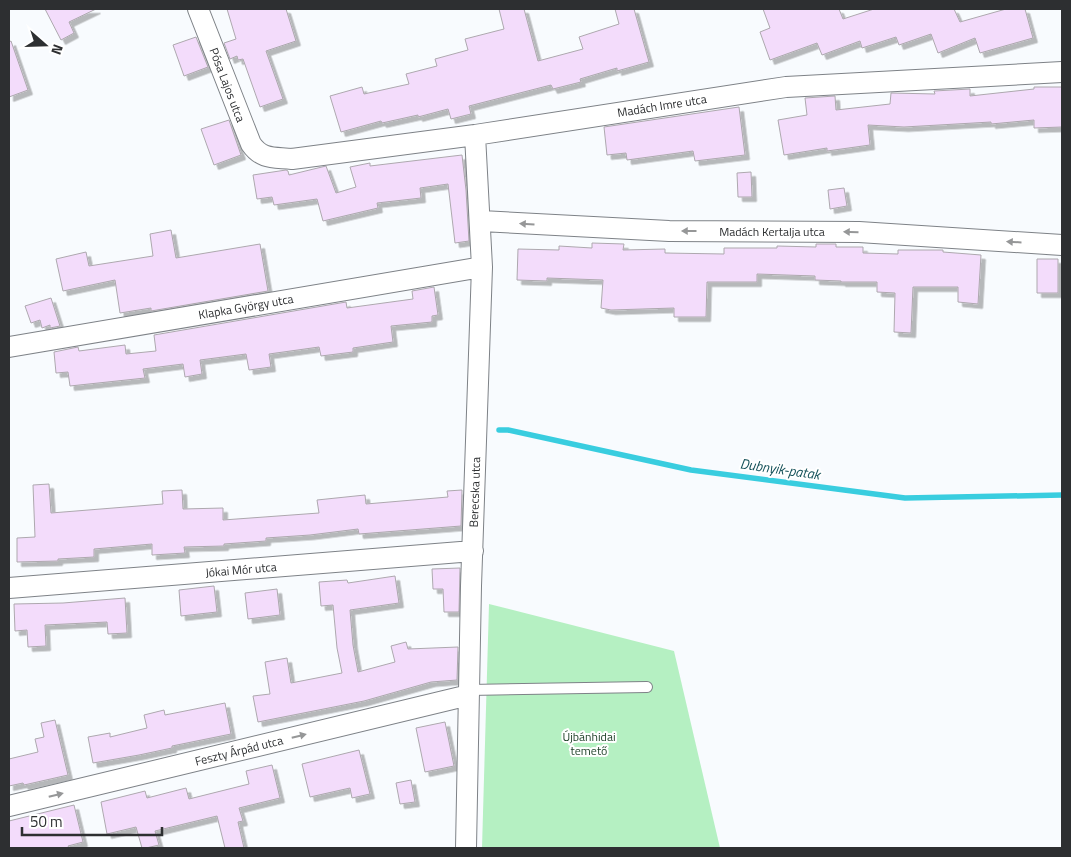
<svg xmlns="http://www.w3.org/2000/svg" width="1071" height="857" font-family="'Titillium Web',sans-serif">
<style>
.green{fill:#b5f0c2}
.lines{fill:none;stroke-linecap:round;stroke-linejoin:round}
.stream{stroke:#39cddf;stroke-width:5.5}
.building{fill:#f3dcfb;stroke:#ada8ae;filter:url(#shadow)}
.service-casing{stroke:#7e8287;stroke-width:12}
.minor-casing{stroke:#7e8287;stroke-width:22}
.service{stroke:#fff;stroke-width:10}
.minor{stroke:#fff;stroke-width:20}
.oneway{fill:#969798}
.labels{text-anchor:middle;stroke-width:4;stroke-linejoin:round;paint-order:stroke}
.street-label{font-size:12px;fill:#2d2f31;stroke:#fff}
.park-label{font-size:12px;fill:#193c23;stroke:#fff}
.water-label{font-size:14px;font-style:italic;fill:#145159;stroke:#fff}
</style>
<defs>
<filter id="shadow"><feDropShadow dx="4.5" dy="4.5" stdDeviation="0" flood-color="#0004"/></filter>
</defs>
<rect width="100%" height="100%" fill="#f8fbfe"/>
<path class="green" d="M489,604L674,651L720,848H482Z"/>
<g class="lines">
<path class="stream" d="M499,430H508L691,470L905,498L1062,495"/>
</g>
<path class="building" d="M45,9H96L69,22L74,33L61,40Z
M227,9H286L296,41L266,51L283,99L260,107L243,59L238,60L237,56L230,59L224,43L236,39Z
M499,9H524L538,61L583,49L579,37L619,24L615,9H634L649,62L617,71V68L580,79L581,82L553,89L551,85L469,106L471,114L451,119L448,109L418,117V115L382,123L381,121L341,132L330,96L362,87L364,94L409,84L406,74L437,66L435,59L468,50L465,39L504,29Z
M763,9H839L843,19L874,9H954L960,22L1006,9H1025L1033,38L980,53L975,38L938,53L931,34L899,45L896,37L862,48L860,41L822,55L817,43L770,60L760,32L770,28Z
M196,37L208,67L184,76L173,45Z
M11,41L28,90L9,97V42Z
M1034,87H1062V127L1034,128V120L991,124V122L904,127L868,125L870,145L827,151V148L784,155L778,120L807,115L805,98L835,96L836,110L890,104L891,93L935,94L934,91L970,89V96L1034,89Z
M739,107L745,155L695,161L693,151L627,160L626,153L607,155L604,127Z
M229,120L241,155L214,165L201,129Z
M462,155L466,190L469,241L455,243L448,184L420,188L421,198L377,203L378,208L323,221L317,199L274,205L272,197L257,199L253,175L286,170L288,171L289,175L326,166L336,193L356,187L350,167L370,163V166Z
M751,172L752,197H738L737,173Z
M844,188L847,206L830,209L828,190Z
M171,230L176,258L260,244L268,291L151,311V308L120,313L115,280L63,291L56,259L86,252L89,266L153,256L150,234Z
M592,243L624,244L623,250L665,249V253L724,254V248H777V246L816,247V244H836V247H863V253L898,254V250H943V252L981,255L978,304L958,302V287H913L911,333L894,332L895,293L877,292V282H841V281L815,280V276L757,274V282H707L706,317H674V308L611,310L601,308L603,280L547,278V281L517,280L518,249L559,250V246L592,248Z
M1037,259H1058V293H1037Z
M434,287L438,315L432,316V322L391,326L393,342L353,348V352L321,356L319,347L269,354L271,367L249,370L246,354L200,360L202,374L185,377L183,364L143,369L145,378L70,386L68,372L56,373L54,352L78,347L79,351L125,345L126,354L156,351L154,335L346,302L347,308L413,299L412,291Z
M51,298L60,326L50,328V325L42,328L40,320L31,323L25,306Z
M49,484L51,513L163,504L162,491L182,490L183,509L223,508V520L319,513L317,500L365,495L366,504L448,497L447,491L462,490L461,526L359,534L358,529L310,535L266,538V541L224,544V546L184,547L185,553L152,555V544L94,549V557L58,559V561L17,562V538L35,537L33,485Z
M460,568L459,612H444L443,589H433L432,569Z
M395,576L399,603L350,610L353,645L358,672L395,662L391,646L406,642L408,649L458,647L457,680L431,682L364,701L258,722L253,696L270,694L265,662L287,658L291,683L342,673L337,648L333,605L321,606L319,582L347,580L348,583Z
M214,586L217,612L181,616L179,590Z
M277,589L280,615L248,619L245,593Z
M125,598L127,633L108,634L107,622L45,625L46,646L28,647L27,630L15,631L14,604L63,603Z
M225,703L231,734L172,746V748L139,755L93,763L88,737L110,733V737L147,728L144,715L164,710L165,715Z
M55,720L68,775L24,785L23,783L9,786V759L38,752L35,739L44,737L41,723Z
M445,722L454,766L425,772L416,728Z
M359,750L370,794L352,798L350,788L310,797L302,764Z
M272,765L280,798L239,808L243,821L238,822L244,848H225L217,816L155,831L159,845L146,848H142L136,827L107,834L101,802L145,791L147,798L186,788L189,799L249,784L246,771Z
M411,780L415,802L400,804L396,783Z
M74,805L83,842L68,846L69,848H9V821Z"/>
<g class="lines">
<g class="service-casing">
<path id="service" d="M469,690L647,687"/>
</g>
<g class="minor-casing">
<path id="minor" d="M198,9L251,144C262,160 274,157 292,159L475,135L786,87L1062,72
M481,221L669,231L859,232L1062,245
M9,347L482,267
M9,588L473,551
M9,806L469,695
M466,848L471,586L482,267L475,135"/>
</g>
<use href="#service" class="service"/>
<use href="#minor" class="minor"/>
</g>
<defs><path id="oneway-solid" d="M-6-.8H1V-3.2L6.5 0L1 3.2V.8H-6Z" transform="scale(1.25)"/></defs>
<g class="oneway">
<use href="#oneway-solid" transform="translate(527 224) rotate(-177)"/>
<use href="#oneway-solid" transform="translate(689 231) rotate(-180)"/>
<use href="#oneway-solid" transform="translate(851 232) rotate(-179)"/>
<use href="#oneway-solid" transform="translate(1014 242) rotate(-177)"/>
<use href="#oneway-solid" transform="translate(299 736) rotate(-14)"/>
<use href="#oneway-solid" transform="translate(56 795) rotate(-14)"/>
</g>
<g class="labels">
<g class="street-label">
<text transform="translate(227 85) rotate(69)" y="4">Pósa Lajos utca</text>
<text transform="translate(662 106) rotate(-9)" y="4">Madách Imre utca</text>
<text x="772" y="236">Madách Kertalja utca</text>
<text transform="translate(246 307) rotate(-10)" y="4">Klapka György utca</text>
<text transform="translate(475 492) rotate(-88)" y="4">Berecska utca</text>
<text transform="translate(241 570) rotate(-5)" y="4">Jókai Mór utca</text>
<text transform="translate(239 751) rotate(-14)" y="4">Feszty Árpád utca</text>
</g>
<g class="park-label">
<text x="589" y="741">Újbánhidai<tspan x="589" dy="14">temető</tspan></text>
</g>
<g class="water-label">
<text transform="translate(780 469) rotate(8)" y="5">Dubnyik-patak</text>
</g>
</g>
<rect width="1071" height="857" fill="none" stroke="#2d2f31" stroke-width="20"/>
<g transform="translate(45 45) rotate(110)" stroke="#ffffff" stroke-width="4" paint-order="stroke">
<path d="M0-4L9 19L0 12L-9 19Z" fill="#2d2f31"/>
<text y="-8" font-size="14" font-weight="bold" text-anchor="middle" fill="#2d2f31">N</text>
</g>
<path d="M22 827v8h140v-8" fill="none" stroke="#2d2f31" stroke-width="2.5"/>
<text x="30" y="827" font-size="15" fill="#2d2f31" stroke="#ffffff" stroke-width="4" paint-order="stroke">50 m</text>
</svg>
